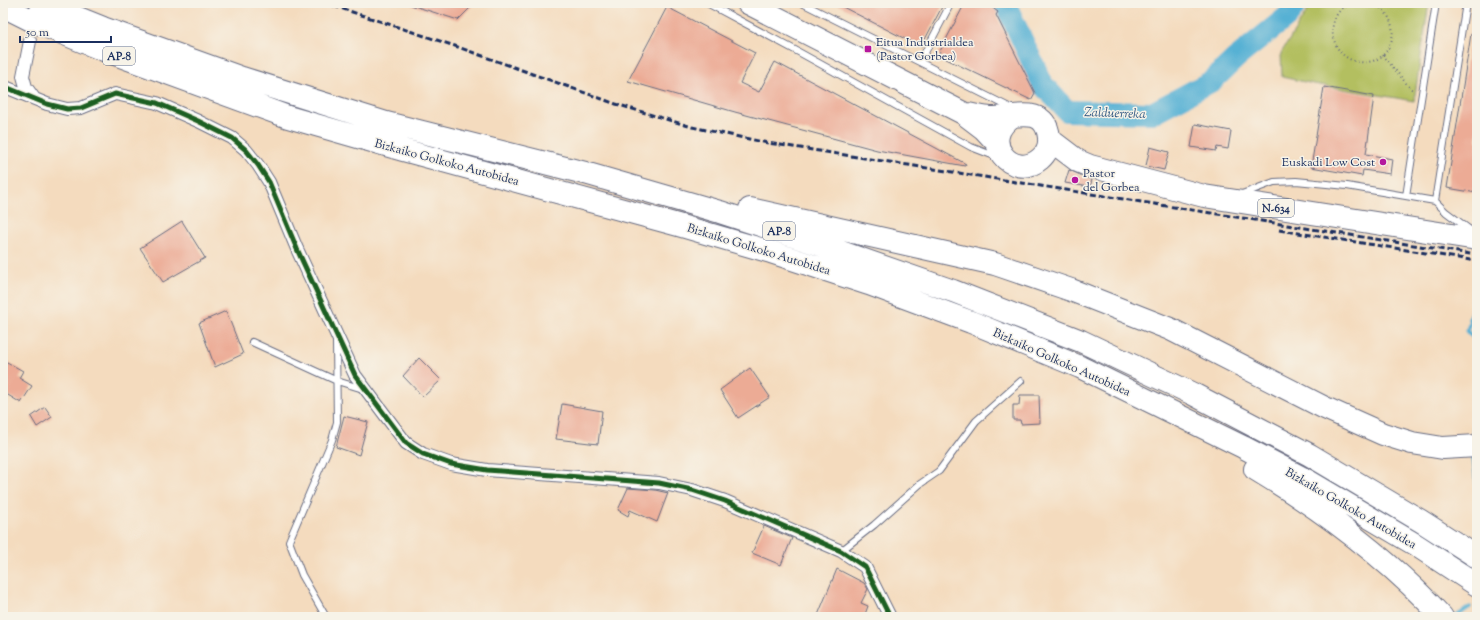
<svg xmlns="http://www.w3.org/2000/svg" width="1480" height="620" font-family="'Sorts Mill Goudy',serif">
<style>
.green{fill:#b3bf60;stroke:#67775f}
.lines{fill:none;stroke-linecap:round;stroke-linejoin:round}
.stream{stroke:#57b1d4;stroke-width:3.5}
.river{stroke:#57b1d4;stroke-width:22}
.building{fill:#ecab95}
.lane-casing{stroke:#676b80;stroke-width:8}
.street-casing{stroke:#676b80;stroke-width:14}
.highway-casing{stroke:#676b80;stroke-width:24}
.path{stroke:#676b80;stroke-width:2;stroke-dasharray:1 3;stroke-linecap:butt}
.lane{stroke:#fff;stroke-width:6}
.street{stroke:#fff;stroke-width:12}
.highway{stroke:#fff;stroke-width:22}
.rail{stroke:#1b2f5e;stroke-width:3;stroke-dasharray:6 3;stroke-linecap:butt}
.cycleway-casing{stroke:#f7f3e8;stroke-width:8}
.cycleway{stroke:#1b5e20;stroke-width:5}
.poi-dot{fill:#b5179e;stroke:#f7f3e8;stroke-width:1.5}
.labels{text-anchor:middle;stroke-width:3;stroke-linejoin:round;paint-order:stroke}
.shield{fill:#f7f3e8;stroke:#5d6a87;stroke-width:1}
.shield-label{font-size:11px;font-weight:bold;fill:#1b2f5e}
.poi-label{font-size:12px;fill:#1b2f5e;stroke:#f7f3e8;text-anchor:start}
.street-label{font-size:12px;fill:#1b2f5e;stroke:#f7f3e8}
.water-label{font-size:13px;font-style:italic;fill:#2d5681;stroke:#f7f3e8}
</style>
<rect width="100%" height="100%" fill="#f7f3e8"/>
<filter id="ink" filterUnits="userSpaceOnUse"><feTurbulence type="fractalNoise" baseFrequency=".025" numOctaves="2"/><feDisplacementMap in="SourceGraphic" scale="8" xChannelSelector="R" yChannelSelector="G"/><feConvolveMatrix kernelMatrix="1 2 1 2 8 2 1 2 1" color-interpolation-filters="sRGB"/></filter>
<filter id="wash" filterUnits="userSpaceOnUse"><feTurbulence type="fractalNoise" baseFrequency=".012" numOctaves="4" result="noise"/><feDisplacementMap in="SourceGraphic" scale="16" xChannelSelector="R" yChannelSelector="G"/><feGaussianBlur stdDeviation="0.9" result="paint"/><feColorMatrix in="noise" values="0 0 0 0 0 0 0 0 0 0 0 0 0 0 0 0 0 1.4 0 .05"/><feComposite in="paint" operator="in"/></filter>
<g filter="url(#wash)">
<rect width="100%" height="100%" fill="#f4dbbe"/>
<path class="green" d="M1312,3H1429L1414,101L1314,84L1282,77L1281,53Z"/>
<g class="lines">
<path class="stream" d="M1475,306L1469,319L1470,322L1467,330L1470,335L1477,340
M1472,436L1477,412
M1472,453L1477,487
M1455,617L1470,607"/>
<path class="river" d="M1005,3L1043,85L1067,111L1152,113L1212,81L1236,58L1288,16L1297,3"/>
</g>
<g id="blocks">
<path class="building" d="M412,3H475L458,20L411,5Z
M835,3H944L921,47Z
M965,3H986L998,12L996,15L1035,93L1031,100L938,55Z
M667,7L755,53L740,83L759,92L775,62L966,164L965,166L877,150L735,112L628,81Z
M1471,34H1477V193L1447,188Z
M1324,87L1374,96L1366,154L1392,159L1390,174L1363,170L1362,176L1311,167Z
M1195,124L1231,131L1228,149L1217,147L1216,151L1191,147Z
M1150,147L1169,152L1164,170L1146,166Z
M1069,170L1092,180L1090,187L1065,183Z
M182,221L205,258L163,282L140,248Z
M226,311L243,354L215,367L199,323Z
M419,358L441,380L423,397L403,376Z
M7,362L23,371L19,378L32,386L21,403L3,392V369Z
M750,368L770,397L738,418L720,390Z
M1020,395H1039L1040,423L1021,424L1020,420H1013V405H1019Z
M562,404L602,411L598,444L556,439Z
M45,407L52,417L37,427L31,417Z
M344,416L368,422L359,455L336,447Z
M628,488L655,490L668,493L657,522L630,510L628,516L618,510Z
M764,526L792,538L781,565L752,553Z
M837,569L864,583L868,589L861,603L868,606L864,617H824L818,615Z"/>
</g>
</g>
<g filter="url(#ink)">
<use href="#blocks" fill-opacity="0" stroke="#676b80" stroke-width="1"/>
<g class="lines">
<g class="lane-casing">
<path id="lane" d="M707,3L795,50L971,147L997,157
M802,3L1013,109
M920,62L951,3
M1242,194L1274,182L1296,181L1347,186L1435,201L1446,212L1470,230
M1406,196L1436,3
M1435,201L1466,3
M252,342L337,381L363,389
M841,551L874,525L920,484L939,471L976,421L1021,381
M326,617L302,575L289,541L332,440L337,422L336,342"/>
</g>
<g class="street-casing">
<path id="street" d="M30,41L23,76L26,87L34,98
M3,86L47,104L67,109L81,108L115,94L157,103L198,121L232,138L246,150L258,165L269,182L297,249L355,375L406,443L423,454L451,464L487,470L659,483L692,490L725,501L841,551L865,567L890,617"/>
</g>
<g class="highway-casing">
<path id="highway" d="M41,3L103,28L242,78L386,123L585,173L720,212L818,244L953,291L1081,341L1193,394L1310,455L1421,521L1477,557
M748,3L963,113L984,129L998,144
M3,6L33,21L101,49L288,117L403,150L678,225L771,252L869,284L971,322L1080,367L1243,447L1308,481L1416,545L1477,585
M966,114C974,115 982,117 990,118C1011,119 1045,103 1049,137C1050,146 1046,154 1040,159C1013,182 976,140 1013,116
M1049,139L1078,161L1090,166L1204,196L1477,239
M750,209L995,264L1071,290L1170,329L1325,408L1383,434L1412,443L1443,448L1477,446
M1255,469C1323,510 1389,559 1442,617"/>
</g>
<path class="path" d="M1353,3C1322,11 1328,59 1360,62C1395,66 1406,17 1372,3
M1383,55L1410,88L1414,91"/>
<use href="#lane" class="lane"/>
<use href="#street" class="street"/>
<use href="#highway" class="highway"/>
<path class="rail" d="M325,3L455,46L616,104L692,127L768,143C1005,180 1241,218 1477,255
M1279,230L1477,261"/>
<g class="cycleway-casing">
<path id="cycleway" d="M3,86L47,104L67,109L81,108L115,94L157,103L198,121L232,138L246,150L258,165L269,182L297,249L355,375L406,443L423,454L451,464L487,470L659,483L692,490L725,501L841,551L865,567L890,617"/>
</g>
<use href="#cycleway" class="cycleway"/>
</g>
</g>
<g class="poi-dot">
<rect x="864" y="45" width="8" height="8" rx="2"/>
<circle cx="1383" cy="162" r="4"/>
<circle cx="1075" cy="180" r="4"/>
</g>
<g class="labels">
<g class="shield">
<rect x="103" y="47" width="32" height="18" rx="3"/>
<rect x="1258" y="199" width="36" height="18" rx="3"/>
<rect x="763" y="222" width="32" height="18" rx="3"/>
</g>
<g class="shield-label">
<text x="119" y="60">AP-8</text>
<text x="1276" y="212">N-634</text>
<text x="779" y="235">AP-8</text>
</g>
<g class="poi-label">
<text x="876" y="46">Eitua Industrialdea<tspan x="876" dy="14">(Pastor Gorbea)</tspan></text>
<text x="1375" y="166" text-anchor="end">Euskadi Low Cost</text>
<text x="1083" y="177">Pastor<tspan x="1083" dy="14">del Gorbea</tspan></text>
</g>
<g class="street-label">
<text transform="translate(447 162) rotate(15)" y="4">Bizkaiko Golkoko Autobidea</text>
<text transform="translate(759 249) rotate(17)" y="4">Bizkaiko Golkoko Autobidea</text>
<text transform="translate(1062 362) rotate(24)" y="4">Bizkaiko Golkoko Autobidea</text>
<text transform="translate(1351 508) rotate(30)" y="4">Bizkaiko Golkoko Autobidea</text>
</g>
<g class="water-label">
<text transform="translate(1115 112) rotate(2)" y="5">Zalduerreka</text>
</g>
</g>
<rect width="1480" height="620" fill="none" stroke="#f7f3e8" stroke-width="16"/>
<path d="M20 36v6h91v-6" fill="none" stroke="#1b2f5e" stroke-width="2"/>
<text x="26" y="36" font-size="12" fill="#1b2f5e" stroke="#f7f3e8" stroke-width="3" paint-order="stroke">50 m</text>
</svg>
